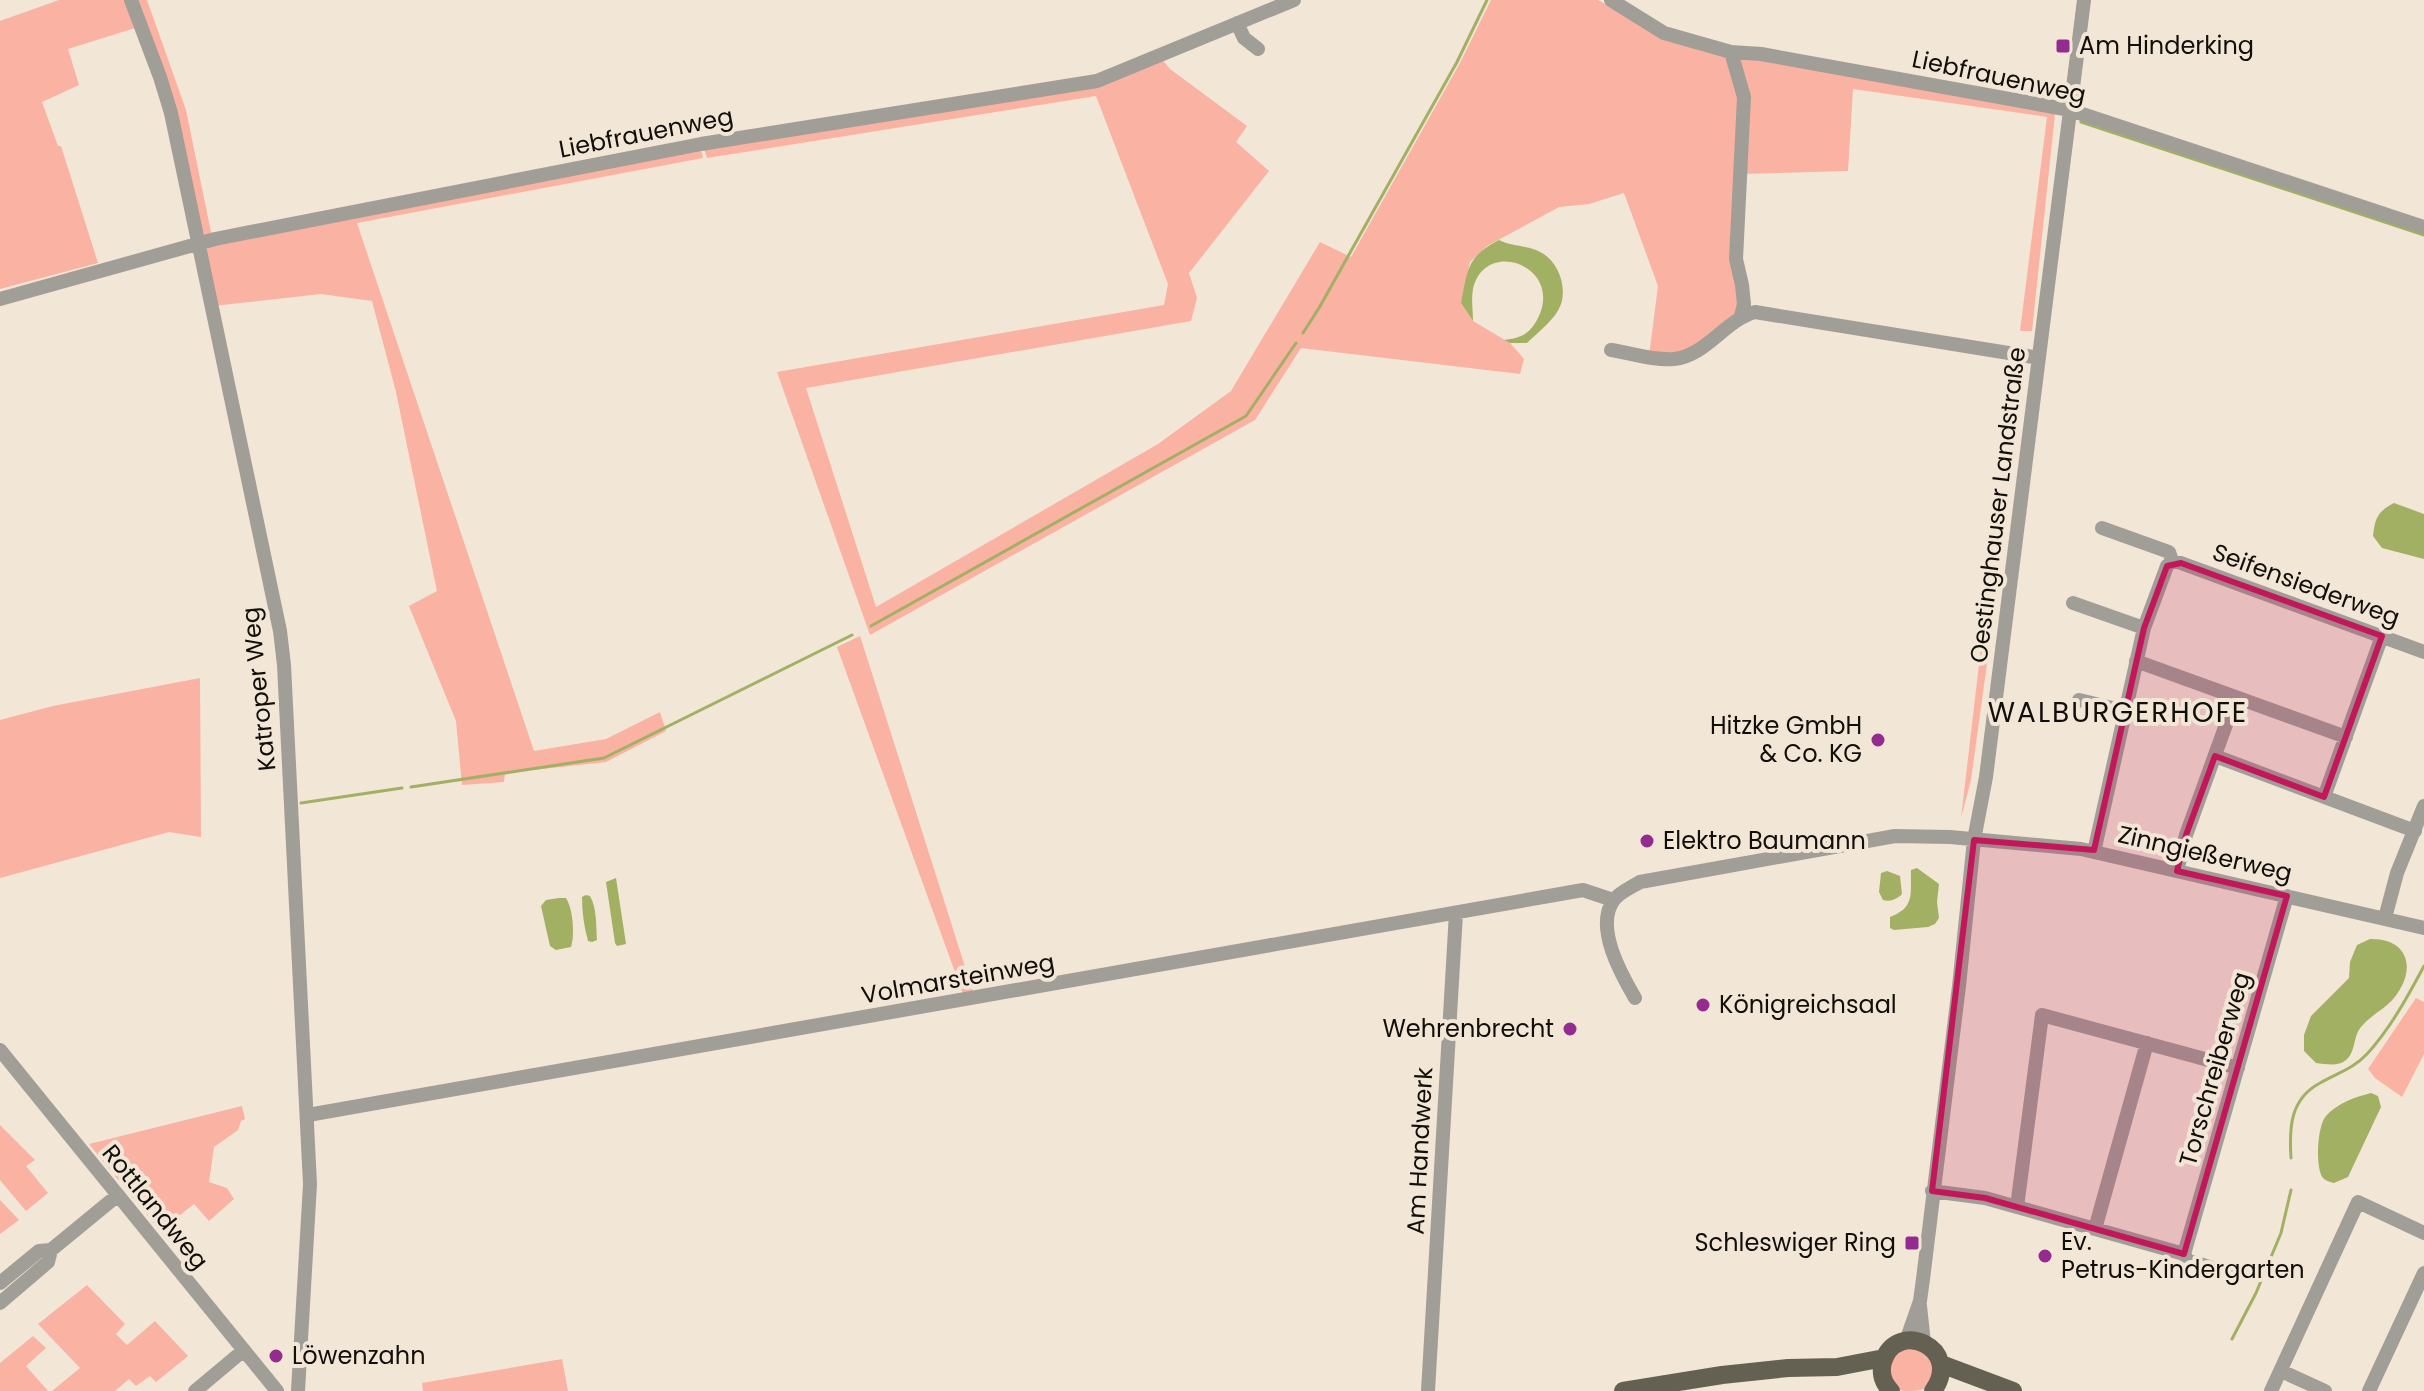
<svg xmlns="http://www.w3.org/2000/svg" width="2424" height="1391" font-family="Poppins,sans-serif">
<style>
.green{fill:#fab2a2}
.water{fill:#a2b064}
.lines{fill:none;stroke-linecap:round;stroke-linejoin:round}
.stream{stroke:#a2b064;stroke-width:3}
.minor{stroke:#a09e96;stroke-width:14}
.major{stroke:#646153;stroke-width:18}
.marked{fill:#c2185b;fill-opacity:0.2;stroke:#c2185b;stroke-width:6;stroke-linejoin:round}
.poi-dot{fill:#942c90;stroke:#f2e6d6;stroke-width:3}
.labels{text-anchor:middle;stroke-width:8;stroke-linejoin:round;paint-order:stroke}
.poi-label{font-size:24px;fill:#120e09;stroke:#f2e6d6;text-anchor:start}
.street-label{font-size:24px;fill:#120e09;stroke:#f2e6d6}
.quarter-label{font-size:28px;letter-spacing:2px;fill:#120e09;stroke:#f2e6d6}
</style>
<rect width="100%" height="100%" fill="#f2e6d6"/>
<path class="green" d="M59,0H125L135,28L68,49L79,85L42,102L58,146H61L98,263L0,289V21Z
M133,0H147L186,110L212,237L200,242Z
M1491,0H1598L1664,36L1729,54L1742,98L1740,315L1691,353L1649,356L1658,286L1624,193L1589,204L1559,207L1487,246L1470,262L1461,303L1473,321L1510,343L1524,359L1520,374L1301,348L1255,420L870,635L777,372L1164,305L1168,284L1096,96L707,158L703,145L1098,82L1160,57L1170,69L1247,126L1236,142L1269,171L1189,273L1197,298L1191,321L806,388L876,607L1158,444L1231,391L1320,242L1351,257L1460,63Z
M1733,54L2055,114L2032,331H2020L2047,117L1853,89L1848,171L1741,174L1745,97Z
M700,145L703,158L357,223L534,751L606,739L660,712L666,731L606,762L505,773L504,782L462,785L456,721L409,606L437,591L396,392L372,301L321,294L213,306L201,245Z
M1985,613L1993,620L1971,780L1961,818Z
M860,636L876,686L973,992L963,994L837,647Z
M200,678L201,837L169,832L0,878V720L53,706Z
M2416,998L2424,1002V1054L2402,1097L2375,1078L2368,1069Z
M242,1106L245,1119L241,1121L238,1130L214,1147L209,1182L227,1188L234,1199L209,1221L194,1204L160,1231L89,1144Z
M0,1125L35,1160L26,1166L48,1193L26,1211L0,1180Z
M0,1200L19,1220L0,1234Z
M87,1285L125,1324L116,1334L127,1345L155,1321L188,1356L156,1382L150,1376L136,1386L129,1379L115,1391H52L80,1368L38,1324Z
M33,1336L46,1348L26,1366L48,1391H0V1363Z
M1906,1348L1921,1349L1935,1366C1929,1383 1931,1391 1911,1391C1902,1391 1899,1391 1893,1385C1889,1364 1886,1360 1906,1348Z
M562,1359L568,1391H423L422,1383Z"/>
<path class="water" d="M1499,240C1513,247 1529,245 1542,253C1558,262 1567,286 1561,304C1556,319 1538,332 1527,343H1510L1504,340C1521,338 1530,334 1538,318C1564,266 1485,237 1473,289C1471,299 1473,311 1473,321L1461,303C1468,270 1466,257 1499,240Z
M2394,503L2424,514V559L2382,548L2373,536C2375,518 2378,511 2394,503Z
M1917,868L1939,884L1937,902L1939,918L1935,924L1928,927L1894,930L1890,928V917C1916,907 1910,893 1911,870Z
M1887,871L1900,876L1902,894C1897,899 1891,902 1883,900L1879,892L1881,873Z
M616,878L626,944L617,946L615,943L606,882Z
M586,895L590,896C597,908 596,926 597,940L592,942L588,941C584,927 582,912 582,897Z
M559,898H566C573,909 575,934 571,947L556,950L550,946L541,906L546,900Z
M2370,939C2409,938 2417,970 2394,998C2385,1009 2371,1015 2361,1027C2353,1036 2356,1052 2346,1060C2338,1067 2326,1064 2316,1063L2304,1051V1035L2311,1016L2349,978L2350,962L2357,945Z
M2371,1093L2378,1096L2381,1107L2348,1177L2334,1183C2330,1182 2326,1181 2323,1178C2315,1168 2317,1126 2326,1116C2336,1104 2355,1097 2371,1093Z"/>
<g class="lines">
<path class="stream" d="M2081,122L2424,235
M1303,333L1319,308L1457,62L1487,0
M871,626L1246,416L1296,343
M411,787L604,758L852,635
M301,803L402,788
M2291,1158C2289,1128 2290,1099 2320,1083C2337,1073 2353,1069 2367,1054C2390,1029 2408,996 2424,966
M2232,1339L2256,1293L2281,1233L2291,1190"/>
<path class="minor" d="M131,0L160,77L171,113L280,631L284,665L310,1184L298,1391
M1611,0L1664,33L1731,52L1761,54L2070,110L2424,227
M1237,23L1244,38L1258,49
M1731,52L1744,97L1736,259L1742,285L1744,304L1741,316
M0,299L215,239L701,144L1097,81L1294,0
M1611,350C1631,353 1654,361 1674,359C1706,356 1725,320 1755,312L2039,358
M2102,528L2169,552L2172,561L2181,563L2424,652
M2073,603L2144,628
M2136,661L2346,737
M2079,700L2125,711
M2215,756L2415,831
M2324,797L2382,636
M2094,852L2144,628L2167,566L2172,561
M2177,871L2186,835L2236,697
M2385,918L2397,873L2424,806
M1635,998C1621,974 1595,928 1613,901C1618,893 1632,887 1640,882L1895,836L1950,837L2081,849L2424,928
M0,1050L277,1391
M308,1115L1583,890L1613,900
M1932,1191L1985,1198L2184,1254L2187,1260L2231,1274
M2017,1207L2042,1015L2238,1068
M2095,1229L2147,1043
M2184,1254L2287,896
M0,1283L39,1251L51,1250L118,1195
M0,1303L48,1262L51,1250
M1920,1306L1924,1343
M1906,1341L1920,1301L1923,1279L1959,986L1974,840L1986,777L2084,0
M2281,1371L2325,1391
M195,1391L244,1350
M1428,1391L1456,913
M2271,1391L2358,1202L2424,1233
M2369,1391L2424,1273"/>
<path class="major" d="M1941,1364L2013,1391
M1623,1391L1722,1375L1788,1368L1837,1367L1884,1358
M1891,1391C1883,1383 1880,1373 1883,1362C1896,1318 1964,1348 1933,1391"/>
</g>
<path class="marked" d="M2181,563L2382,636L2324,797L2215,756L2186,835L2177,871L2287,896L2184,1254L1985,1198L1932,1191L1974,840L2094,850L2144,628L2167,566Z"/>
<g class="poi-dot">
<rect x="2055" y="38" width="16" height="16" rx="4"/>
<circle cx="1878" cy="740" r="8"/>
<circle cx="1647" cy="841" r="8"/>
<circle cx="1703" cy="1005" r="8"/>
<circle cx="1570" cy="1029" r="8"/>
<rect x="1904" y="1235" width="16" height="16" rx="4"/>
<circle cx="2045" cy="1256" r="8"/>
<circle cx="276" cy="1356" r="8"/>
</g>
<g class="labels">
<g class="poi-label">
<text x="2079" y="54">Am Hinderking</text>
<text x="1862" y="734" text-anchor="end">Hitzke GmbH<tspan x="1862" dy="28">&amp; Co. KG</tspan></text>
<text x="1663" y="849">Elektro Baumann</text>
<text x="1719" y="1013">Königreichsaal</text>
<text x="1554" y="1037" text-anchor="end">Wehrenbrecht</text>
<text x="2061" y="1250">Ev.<tspan x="2061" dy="28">Petrus-Kindergarten</tspan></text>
<text x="1896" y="1251" text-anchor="end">Schleswiger Ring</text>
<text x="292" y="1364">Löwenzahn</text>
</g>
<g class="street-label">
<text transform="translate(1999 77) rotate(12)" y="8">Liebfrauenweg</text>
<text transform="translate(646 133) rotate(-11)" y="8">Liebfrauenweg</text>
<text transform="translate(1998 505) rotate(-83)" y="8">Oestinghauser Landstraße</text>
<text transform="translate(2306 585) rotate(20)" y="8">Seifensiederweg</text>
<text transform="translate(259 689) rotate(-96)" y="8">Katroper Weg</text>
<text transform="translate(2205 854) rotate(13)" y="8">Zinngießerweg</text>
<text transform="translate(958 979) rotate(-10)" y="8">Volmarsteinweg</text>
<text transform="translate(2215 1069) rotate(-74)" y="8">Torschreiberweg</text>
<text transform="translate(1420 1151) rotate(-87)" y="8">Am Handwerk</text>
<text transform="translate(155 1207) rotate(51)" y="8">Rottlandweg</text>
</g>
<g class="quarter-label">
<text x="2118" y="722">WALBURGERHOFE</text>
</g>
</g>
</svg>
